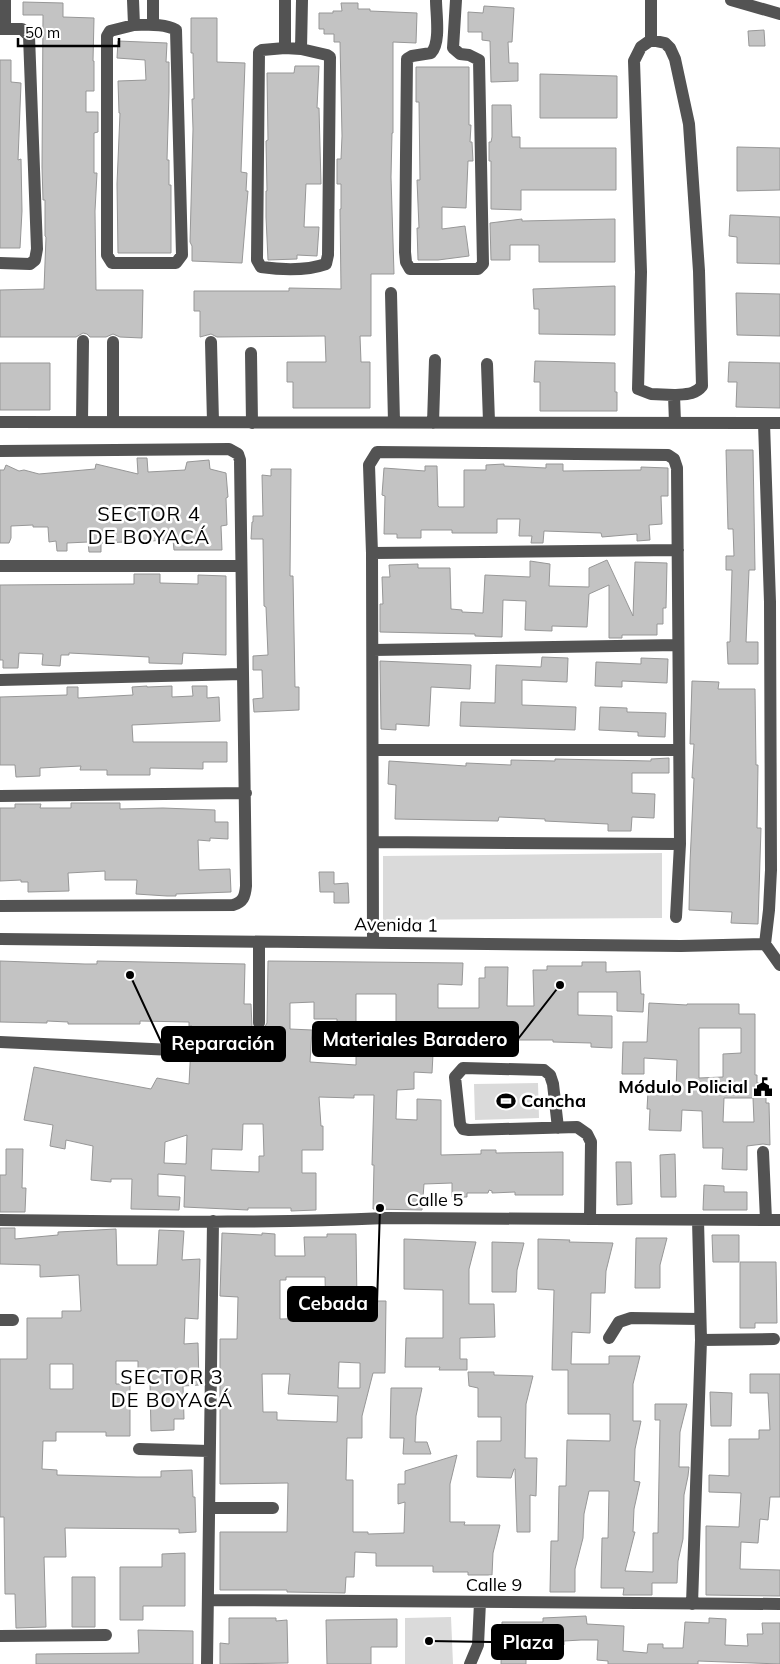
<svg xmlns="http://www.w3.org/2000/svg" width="780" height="1664" font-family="Mulish,sans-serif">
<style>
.green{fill:#dadada}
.building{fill:#c3c3c3;stroke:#979797;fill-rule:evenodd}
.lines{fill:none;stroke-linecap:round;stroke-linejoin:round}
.minor{stroke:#535353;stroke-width:12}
.labels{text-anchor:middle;stroke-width:5;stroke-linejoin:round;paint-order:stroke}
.street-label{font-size:18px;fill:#000;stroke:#fff}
.poi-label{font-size:18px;font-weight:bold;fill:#000;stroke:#fff;text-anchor:end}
.quarter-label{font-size:20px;letter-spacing:1px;fill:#000;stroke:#fff}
.leader{fill:none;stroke:#000;stroke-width:2}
.callout-dot{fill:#000;stroke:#fff;stroke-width:2}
.callout{fill:#000;stroke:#000;stroke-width:2}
.callout-label{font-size:19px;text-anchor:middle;font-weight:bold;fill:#fff}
</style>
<rect width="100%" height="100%" fill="#fff"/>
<path class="green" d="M662,853V918L383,920V856Z
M538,1083L539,1118L475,1120L474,1084Z
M451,1617L453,1664H405V1618Z"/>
<path class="building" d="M23,2L63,3V17L94,18L93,61H94V91H86V112H98V132L94,133V173H97L95,211L96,290H143L142,338L120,337L113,334L106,337H90L87,334L83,333L76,337H0V290L44,289L46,237L45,236V200H43L42,167L43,15H23Z
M341,3H358V9H370V11L417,13L416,43L393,42V133H392L391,177L394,274H371V336H360L361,362H370V408H293V382H287V362H326L325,336L217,337L211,334L200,337V311H194V291H289V288L341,289L340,209H341V184H337V159H341L342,136L340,42H334V34H324V29H319V13H333V11H342Z
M484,6L514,8L512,42H508L509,63H518V81L491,82L490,41L482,40V32H468V12L483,13Z
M191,18H217V62L245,63L241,172L247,173L246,191H248L242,263L192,261V246L190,242L193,129L192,99H194L193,53H191Z
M764,30L765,46H749L748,31Z
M118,41L167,43L166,62H169V91L167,160H169V185H171V253H118L117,184L120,113H119L118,81L146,80L145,60L117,58Z
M0,60H11V82L21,83L18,160L21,159L22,211L20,248H0Z
M295,66H319L317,108H319L321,184H306L304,227H319L317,256L297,255V259L268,260L266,217V191H267L266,141L268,140L267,73H294Z
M416,67H469V125H471L470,142H472L473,161H468L466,208L442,207V229L465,226L469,256L438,260H418L417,228H419L417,180H420L419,102H416Z
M540,74L617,76V118H540Z
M492,105H511L512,137H520V148H616V190H521V210L491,209V161H489V142H491L492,137Z
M737,147L780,148V190L737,191Z
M730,215L780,217V264L737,263V237L729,236Z
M522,219V221L615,219V262H539V245H510V260H491L490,223Z
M615,286V335L539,334V309H534L533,289Z
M736,293L780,294V336L737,335Z
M535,361L615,363V392H617V411H540V382H534Z
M729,362L780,363V408L736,407L737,382H728Z
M0,363H50V410H0Z
M726,450H753L755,570H749L746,642H758V664H728L727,642H730L732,570H726V556H734L733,529H728Z
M137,458H147L148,472L185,470L187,462L209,460L210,469L226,473L228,497L226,498L227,525L221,526L222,550H174L173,540L101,543V552H89L88,542L67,543V551H57L56,541L49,542L48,527H33V525L11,526V538L9,543H0V470H4L6,465L19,471L24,470L39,474L95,469L96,464L138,474Z
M504,464V466L546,468V464H563V471L641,470V467L668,468V496H661L662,524L649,525L650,540L637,541V534L602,537L601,533L544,531L543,543H531L532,536H519L520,519H497V533H452V530H421V538H397V534H384L385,496L382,495L384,468L425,471V466H437L438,506L439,507H464V470H486V465Z
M271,469H291L290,576H293L295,687H299V710L254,712L253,699L263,698L262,670H253V656L268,655L266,607L264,606L263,539H251L252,522H253V516H263L262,475L271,476Z
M607,560L633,616L635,562L667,563L666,608H663V624H657V635H622V638H609V585L589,594L587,627L552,626V631L525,630L526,601L503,600L502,637L475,636V634L380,632V604H383L382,577H390L389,565L418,564V568H450L451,609L462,610V612L483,613L485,575L530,577V561L550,564L549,586L589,587V568Z
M134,574H160V583L198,584V575L226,576V655L183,653L182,664L149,663V657L69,653V655H61L60,666L42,665L43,654L19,653L18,668H3V660H0V585L134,584Z
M542,657L568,658L567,682L522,680V705L576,707L575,730L460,726L461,702L495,703L496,665L541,667Z
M641,658L668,659L667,683L622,681V687L595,686L596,662L641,664Z
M380,661L471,665L470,689L431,687L429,726L396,724V730L381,729Z
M692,681L719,682L718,689H755L756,765H758L757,828H761L758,924L731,923L732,912L689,910L690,862L694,778H692L694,744H690Z
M147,686V687L172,686V697L193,696L192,686H207V698L219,697L220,721L132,725L133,742H227V762H203V769L150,768V775H107V770H80L81,766L40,768V776L16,777L15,765H0V697L67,695V687H78V698L133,695L132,687Z
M600,707L627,708V712L666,713L665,737L638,736V732L599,730Z
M669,758V773H632V793L655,794L654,818L632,817L631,831H608V824L545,821V819L499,817L498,821L395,819L396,785L388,784L389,761L466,766V763L511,765V760L555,761V759L651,761V759Z
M71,803H120V809L163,808L215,810V822H228V839L210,838V841L198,840L199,870L230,869L231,892L176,894V896H167L136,894L137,880H105V871L68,873L69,891L28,892V882H21V880L0,881V808H15V804H41L40,808H71Z
M319,872H334V884L348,883L349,903H334V892H320Z
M0,961L85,964H97V961L245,964L244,1004H251L252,1027L259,1031L263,1030L267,1023L268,961L463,963L462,985L438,984V1008H479V978H485V967H508L507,1006H534L533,970H547V966H582V962H606V972L640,971L641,994H644L643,1012L617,1011V992H578V1015L612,1016V1048L591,1047V1043L553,1042V1040H518V1024H488V1055L433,1054L432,1073L414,1072V1089L397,1090L396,1119L417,1120V1099L441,1100V1155L481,1154V1150H496V1153L563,1152V1195H515V1192L492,1193V1191L489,1190L488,1193H467V1197H452V1183L424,1184L422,1210L373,1209L374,1165H372L374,1095H354V1098L319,1097L321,1126H323V1150H302V1173H316V1210L291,1211V1208H248V1210L184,1207L185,1176L158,1174V1196L180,1197L179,1210L131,1209L132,1179H111V1182L91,1180L93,1146L66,1140L65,1149L50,1146L53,1125L24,1120L34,1067L151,1089L157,1078L189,1084L192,1026H189V1022L140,1021V1024H68V1022L47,1021V1023L0,1022ZM356,994H396V1036H356V1065L310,1062L312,1030L290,1029V1003L314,1002V1019H337V1029H356ZM243,1124H263L264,1156H259V1172L211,1170L212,1149L242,1150ZM187,1135L186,1164L164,1163L165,1142Z
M649,1003L687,1005V1004H739V1014H755V1075H757V1083H766V1103H769L770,1145L763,1144L747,1146V1170L722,1169L723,1148H703L702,1111L682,1110L681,1131L649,1130L650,1109H647L648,1092H676L677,1060L644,1058V1074H622L623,1042H647ZM699,1028H741V1053L723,1054V1077L699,1078ZM724,1098H753L754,1122H723Z
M6,1149H23L22,1188H26L25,1212H0V1175H6Z
M675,1154L676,1197H661L660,1155Z
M616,1162H631L632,1204L617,1205Z
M704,1185L724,1186V1192H747V1210H703Z
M0,1228H15V1239L58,1235V1232L116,1229L117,1265H157L159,1230L184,1231L182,1260L200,1259L198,1319L185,1318L184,1344L198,1343L199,1385L183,1386L184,1419H174V1430L151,1431L150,1383H138V1361H116V1384H130V1436H106V1432H56V1441H43L42,1469L57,1470V1475L137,1477H161V1471L192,1470L193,1497H195L196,1532L179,1533V1529L65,1528L66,1557H44L46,1627L16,1628L15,1594H5L4,1517H0V1359H27V1318H62V1311H81L79,1275L40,1277V1265L0,1264ZM50,1364H73V1389H50Z
M222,1233L262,1235V1233L275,1234V1256H305L304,1237H327V1234H356L357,1301H386L385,1373H373L362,1416V1438H347L346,1480H353V1532H368V1534L404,1533L405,1502L398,1504V1484H405V1471L457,1455L450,1484V1522H465L464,1525H500L493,1553L492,1575H468V1572H433V1566H376V1553L355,1552L354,1577H346L345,1593L287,1592V1590H220V1532H287L288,1483L220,1484V1339H237L238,1297L220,1296ZM286,1277H325L326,1318L280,1319V1280H286ZM339,1362L360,1363V1388H338ZM262,1374H290L288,1394L338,1396L337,1422L277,1420V1412H263Z
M712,1235H739V1262H713Z
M636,1238H667L660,1265V1288H635Z
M404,1239L476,1242L469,1269V1304H494L495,1337L460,1338V1359H467V1370H439L440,1367H405L406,1338H443V1290L404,1289Z
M538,1239L570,1240L569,1242L613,1243L606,1271L605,1293H591L590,1333L572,1332L571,1364H609V1356H640L633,1384V1421H641L635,1449L634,1481L640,1482L634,1509L633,1532H635L625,1571L653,1572V1533H658L660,1420H655V1404H687L680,1432L679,1467H689L688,1476L684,1495L683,1539L678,1561L677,1583H652V1595H623L624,1588H601L602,1538H608L609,1491H589L584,1514L583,1538L575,1569V1592H550L551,1541H558L559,1486H566L567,1440L610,1441V1414H568V1370H552L554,1290L538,1289Z
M492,1242L524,1243L517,1270L516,1292H492Z
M740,1262H776L777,1323H755V1328H740Z
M468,1372H494V1375L533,1376L526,1404L525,1458H537L536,1496L530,1495V1532H517L515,1469H514L511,1478L477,1477V1441H501V1417H478V1388L469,1386Z
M750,1374H780V1497H770L768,1520L760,1519L758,1543L741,1542L740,1569L780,1570V1596L706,1595V1526L739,1527L741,1493L709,1492V1475L729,1476V1439H759V1430H770L768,1393H750Z
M391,1388H422L416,1416L415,1442H427L431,1454H403L404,1438H390Z
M710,1392L732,1393L731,1426H711Z
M185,1553V1606H143V1620H120V1567H162V1554Z
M72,1577H95V1627H72Z
M586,1616L587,1624L624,1626L623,1651L647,1653L648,1644H663V1648H683L685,1622L709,1623V1618L726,1619L725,1645L748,1646L747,1634H763L762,1623H780V1664L698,1661V1664H608V1661L597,1660L598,1640H581L564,1641V1645L528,1648V1652H526V1664H501L502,1622H543V1618Z
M229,1618H276V1621L287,1620L288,1663L220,1664V1643L229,1644Z
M397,1619V1647H371V1664H327L326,1620Z
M138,1630L193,1631V1664H36V1654L139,1653Z"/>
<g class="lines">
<path class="minor" d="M133,0L134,25
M153,0V25
M285,0V48
M436,0C436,14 441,43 431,53L412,56L407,59L405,252L406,262L410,269H478L483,264L479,60L469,55L460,54L453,48L456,0
M651,0V40
M731,0L780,14
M134,25C147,25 164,23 176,30L182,255L176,263H112L107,255V36L110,31Z
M0,29H22L29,36L37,249L35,260L30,264L0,263
M5,29V0
M285,48L301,49L327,55L330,57L328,255L326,264C306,271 283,270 261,267L257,260L259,52L262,50Z
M301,49L302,0
M391,293L394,422
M211,342L213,422
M251,353L252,423
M487,364L489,422
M674,395L651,394L638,389L641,272L634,61L641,47L651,40L665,43L670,48L675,59L689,124L699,271L702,386C695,395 685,394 674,395L675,423
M0,422L780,423
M82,422L83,341
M113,422V342
M433,423L435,360
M764,423L770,602L771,870L769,910L765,944
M0,451L229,449L238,454L240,460L246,886C245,897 243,902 233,905L0,906
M372,553L678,550
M0,566H241
M373,650L678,645
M0,680L242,674
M373,750H679
M0,796L246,793
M373,842L680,844
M0,939L681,946L765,944L780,965
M259,942V1023
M373,943L372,553L369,465L377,452L668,455L674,459L677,468L680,844L676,917
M0,1042L173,1050
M558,1128L553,1084L550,1075L544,1070L463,1068L455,1077L460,1124L463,1129L469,1130L577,1127L587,1134L591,1142L590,1218
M763,1152L766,1220
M0,1220C128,1221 257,1224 386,1218L780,1220
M0,1320H13
M609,1338L619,1322L631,1318L700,1319
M701,1340L774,1339
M139,1449L209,1451
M209,1508H273
M208,1600L780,1604
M692,1604L701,1340L698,1220
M0,1636L106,1635
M207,1664L213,1221
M470,1664L478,1645L480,1602"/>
</g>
<defs>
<g id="civic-bare" transform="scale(1.5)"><path d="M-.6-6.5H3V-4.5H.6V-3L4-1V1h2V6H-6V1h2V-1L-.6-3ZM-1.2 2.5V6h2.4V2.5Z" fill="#000" stroke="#fff" stroke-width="2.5" paint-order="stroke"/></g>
<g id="stadium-bare" transform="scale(1.5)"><path d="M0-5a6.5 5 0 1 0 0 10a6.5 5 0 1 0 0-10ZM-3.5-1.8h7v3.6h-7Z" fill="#000" stroke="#fff" stroke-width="2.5" paint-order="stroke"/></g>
</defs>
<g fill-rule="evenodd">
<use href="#civic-bare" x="763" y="1087"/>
<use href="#stadium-bare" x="506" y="1101"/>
</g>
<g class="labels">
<g class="street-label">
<text transform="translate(396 925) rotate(1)" y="6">Avenida 1</text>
<text x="435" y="1206">Calle 5</text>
<text x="494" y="1591">Calle 9</text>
</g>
<g class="poi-label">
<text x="748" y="1093">Módulo Policial</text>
<text x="521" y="1107" text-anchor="start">Cancha</text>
</g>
<g class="quarter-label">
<text x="149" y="521">SECTOR 4<tspan x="149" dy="23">DE BOYACÁ</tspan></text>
<text x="172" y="1384">SECTOR 3<tspan x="172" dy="23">DE BOYACÁ</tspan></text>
</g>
</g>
<path class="leader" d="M560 985L518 1039M130 975L162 1044M380 1208L377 1304M429 1641L492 1642"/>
<g class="callout-dot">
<circle cx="560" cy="985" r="5"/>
<circle cx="130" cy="975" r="5"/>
<circle cx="380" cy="1208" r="5"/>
<circle cx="429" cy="1641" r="5"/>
</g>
<g class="callout">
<rect x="313" y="1022" width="205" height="34" rx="5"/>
<rect x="162" y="1027" width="123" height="34" rx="5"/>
<rect x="288" y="1287" width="89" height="34" rx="5"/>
<rect x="492" y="1625" width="71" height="34" rx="5"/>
</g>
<g class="callout-label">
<text x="415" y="1046">Materiales Baradero</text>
<text x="223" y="1050">Reparación</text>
<text x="333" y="1310">Cebada</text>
<text x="528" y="1649">Plaza</text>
</g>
<path d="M18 38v8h101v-8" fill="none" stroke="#000000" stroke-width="2.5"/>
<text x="25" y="38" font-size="15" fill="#000000" stroke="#ffffff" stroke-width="4" paint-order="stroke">50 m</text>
</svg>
